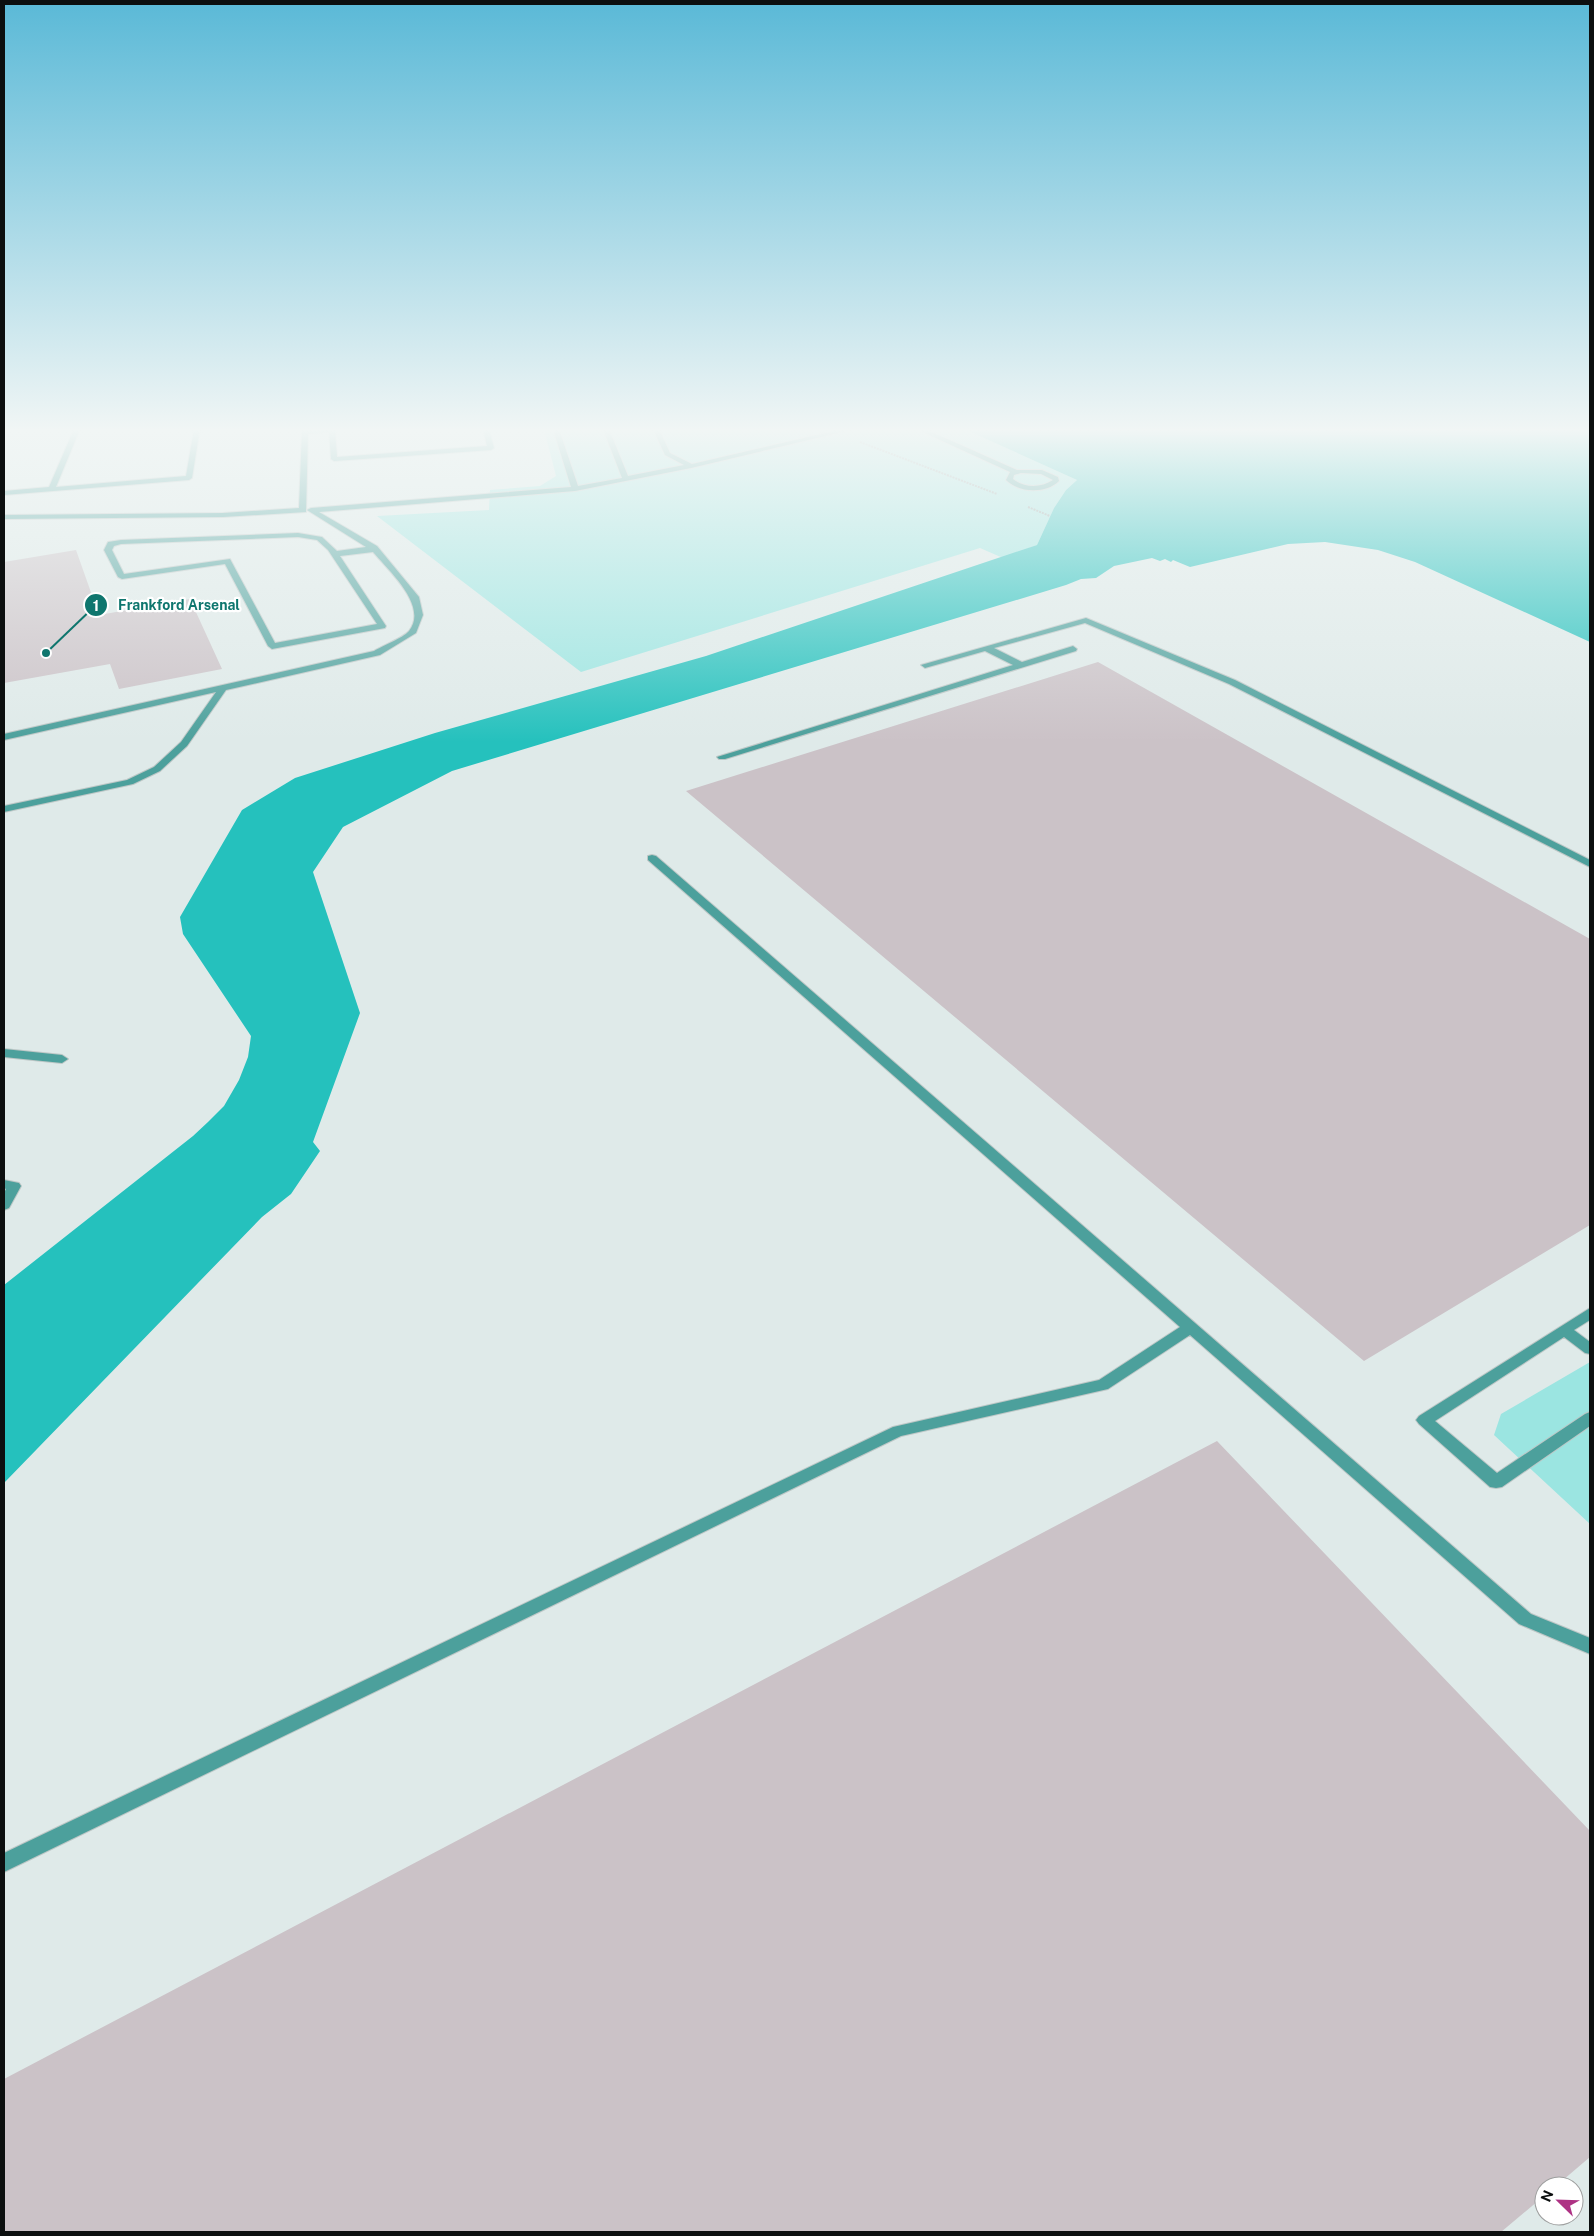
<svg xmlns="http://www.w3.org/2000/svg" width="1594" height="2236" font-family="'Public Sans',sans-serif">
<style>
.green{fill:#9be5e1}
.water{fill:#25c1bd}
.building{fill:#cbc2c7}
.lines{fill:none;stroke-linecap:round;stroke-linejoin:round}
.service-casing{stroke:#bdc7c6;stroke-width:2}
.path{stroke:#99a2a1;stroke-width:2;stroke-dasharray:2 1;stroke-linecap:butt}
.service{fill:#4ca09c;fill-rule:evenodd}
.leader{fill:none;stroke:#0f766e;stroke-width:2}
.callout-dot{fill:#0f766e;stroke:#fff;stroke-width:2}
.mark-label{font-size:15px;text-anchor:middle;font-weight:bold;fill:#fff}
.callout-label{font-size:14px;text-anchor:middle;font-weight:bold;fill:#0f766e;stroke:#fff;stroke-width:4.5;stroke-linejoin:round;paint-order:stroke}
</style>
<rect width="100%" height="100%" fill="#dfeae9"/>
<path class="green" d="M544,429H964L1077,480L1066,490L1054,508L1037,545L1003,558L980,548L581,672L377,516L489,510L490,490L540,486L556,476Z
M1590,1362V1524L1494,1435L1501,1414Z"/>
<path class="water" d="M964,429H1590V642L1415,562L1378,550L1325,542L1288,544L1190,567L1173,560L1171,562L1165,559L1160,561L1152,558L1114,566L1096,578L1081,579L1066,585L452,771L343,827L313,872L360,1013L313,1142L320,1151L291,1194L262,1217L4,1483V1285L193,1136L208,1122L224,1106L239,1080L248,1057L251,1036L183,934L180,917L242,810L295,778L435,733L706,656L1037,545L1054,508L1066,490L1077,480Z"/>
<path class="building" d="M76,550L99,615L190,599L222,669L119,689L110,664L4,683V562Z
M1098,662L1590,939V1225L1364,1361L686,791Z
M1217,1441L1590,1831V2157L1556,2186H1544V2196L1501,2232H4V2079Z"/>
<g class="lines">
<g class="service-casing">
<path id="service" d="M74,429H80L56,487L186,476L194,429H200L192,478L189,480L4,495V491L49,487Z
M302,429H335L337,457L487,446L483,429H489L494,448L491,450L334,461L331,459L329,432L308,434L306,512L223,517L4,519V515L223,513L299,508Z
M553,429H559L578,486L622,478L603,429H609L628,476L684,465L665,455L653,429H659L670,453L692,464L842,429H855L691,468L575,491L319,512L377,546L419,597L423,615L416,633L380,655L226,690L187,746L160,771L133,784L4,812V806L127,780L154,767L181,742L216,692L4,740V734L374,651C382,646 403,638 409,631C429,606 388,570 373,552L340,556L386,626L385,628L272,649L268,646L225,564L122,579L118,577L104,550L108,542L121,540L298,533L322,537L337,551L366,547L307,510L311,508L571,487ZM298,537L317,540L328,550L377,624L275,643L230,559L124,574L112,550L114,546L121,544Z
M916,429H925L1017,470H1042L1058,477L1059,481C1046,494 1019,493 1006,480L1010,472ZM1021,473L1041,474L1053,480C1041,488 1024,488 1013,479L1014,475Z
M1086,618L1235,680L1590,860V867L1229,684L1085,623L994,648L1022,662L1073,646L1077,649L1076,651L725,759H719L717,757L1013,665L985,651L925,668L921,665Z
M652,855L656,856L1531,1614L1590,1638V1654L1519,1624L1190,1335L1108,1389L901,1436L4,1872V1853L893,1427L1099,1380L1180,1327L648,860V856Z
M4,1049L62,1055L68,1059L62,1063L4,1057Z
M4,1180L19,1183L21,1186L9,1208L4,1210V1193L6,1189L4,1188Z
M1590,1308V1320L1574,1330L1590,1342V1354L1585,1353L1564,1337L1435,1421L1497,1473L1585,1414L1590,1412V1426L1502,1487L1496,1488L1490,1487L1419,1424L1416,1420L1419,1416Z"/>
</g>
<path class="path" d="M860,442L997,494
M1028,507L1050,516"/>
<use href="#service" class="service"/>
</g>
<linearGradient id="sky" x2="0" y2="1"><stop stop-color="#5ab9d7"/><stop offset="0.58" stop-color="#f1f6f5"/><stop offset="1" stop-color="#f1f6f5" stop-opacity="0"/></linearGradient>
<rect width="1594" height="742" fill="url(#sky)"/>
<path class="leader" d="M46 653L96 605"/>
<g class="callout-dot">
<circle cx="46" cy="653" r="5"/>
<circle cx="96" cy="605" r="12"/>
</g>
<g class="mark-label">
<text x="96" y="611">1</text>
</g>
<g class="callout-label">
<text x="179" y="610">Frankford Arsenal</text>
</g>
<rect width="1594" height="2236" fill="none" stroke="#0c0f0f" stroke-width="10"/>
<g transform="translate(1559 2201) rotate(293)"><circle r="24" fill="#ffffff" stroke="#9e9f9f"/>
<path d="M0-4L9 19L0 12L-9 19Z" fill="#ae3284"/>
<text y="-8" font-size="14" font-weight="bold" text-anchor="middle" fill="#0c0f0f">N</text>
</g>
</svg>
